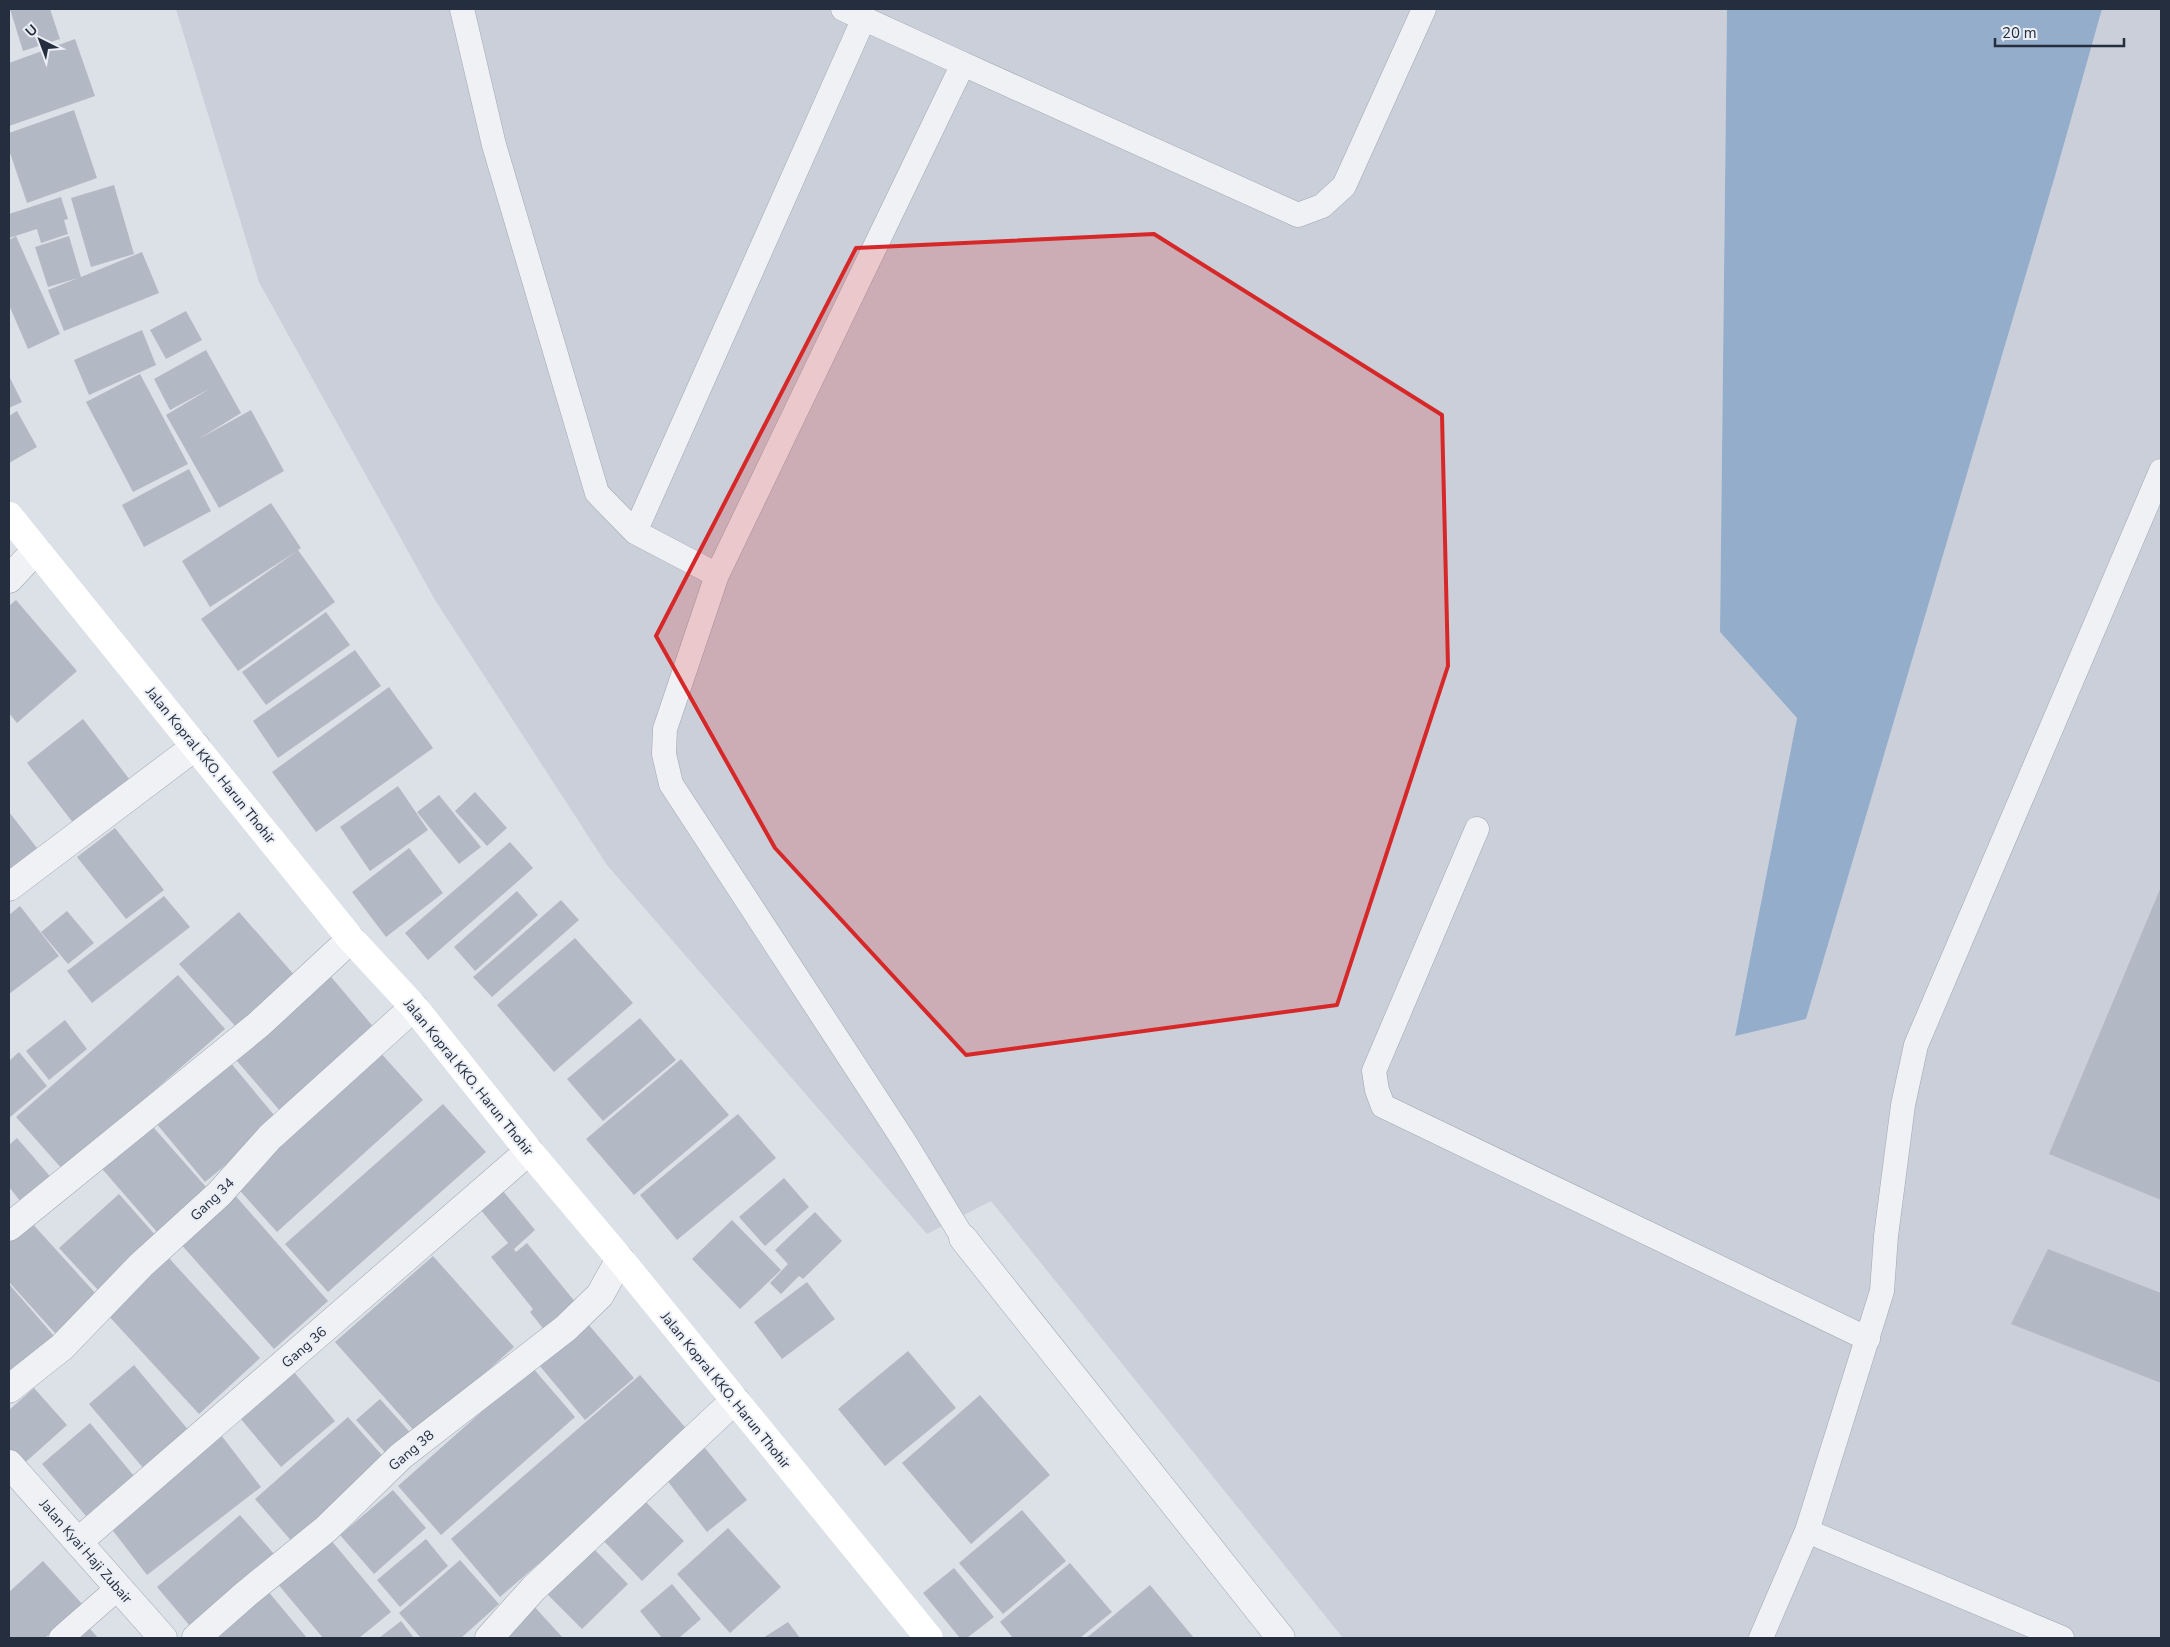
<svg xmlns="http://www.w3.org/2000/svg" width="2170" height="1647" font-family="'Nunito Sans',sans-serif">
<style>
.built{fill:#cacfd9}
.water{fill:#94adca}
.building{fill:#b3b9c4}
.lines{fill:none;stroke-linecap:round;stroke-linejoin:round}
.service-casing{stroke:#a1a7b1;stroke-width:25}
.minor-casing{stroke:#a1a7b1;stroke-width:29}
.tertiary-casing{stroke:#a1a7b1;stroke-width:29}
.service{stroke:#eff1f5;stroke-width:24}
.minor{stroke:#eff1f5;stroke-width:28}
.tertiary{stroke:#eff1f5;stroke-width:28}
.secondary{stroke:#fff;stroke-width:28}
.marked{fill:#d62828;fill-opacity:0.2;stroke:#d62828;stroke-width:4;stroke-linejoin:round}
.labels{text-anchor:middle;stroke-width:4;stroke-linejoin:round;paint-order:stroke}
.street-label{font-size:14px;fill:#252e3f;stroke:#ebeff5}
</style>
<rect width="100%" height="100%" fill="#dce0e7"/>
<path class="built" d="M176,9H1727L1720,632L1797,718L1735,1035L1806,1019L2055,176L2102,9H2161V1638H1343L991,1201L927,1234L607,865L435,600L259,282Z"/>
<path class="water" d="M1727,9H2102L2055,176L1806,1019L1735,1036L1797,718L1720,632Z"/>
<path class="building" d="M10,9H50L60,39L23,51Z
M75,39L95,96L9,126V63Z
M74,110L97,178L27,203L9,150V133Z
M114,185L134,254L91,267L71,198Z
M61,197L68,219L64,220L68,234L41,243L37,229L9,238V214Z
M16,236L60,334L28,349L9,305V240Z
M69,236L81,277L142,252L159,293L64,331L48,290L78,278L48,287L35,247Z
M186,311L202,340L166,359L150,330Z
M142,330L156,365L89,395L74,360Z
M206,350L241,413L197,440L251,410L284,471L219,508L166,415L211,388L170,410L154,379Z
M140,374L188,464L133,492L86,402Z
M9,376L22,402L9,408Z
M17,411L37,447L9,463V416Z
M189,469L211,511L144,547L122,505Z
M271,503L301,548L298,550L335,602L238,671L201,619L297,551L210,607L182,561Z
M16,600L77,671L17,723L9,713V606Z
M326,612L350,645L266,705L242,672Z
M355,650L381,686L278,758L253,721Z
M389,687L433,748L316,832L272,772Z
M83,719L130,780L74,824L27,763Z
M398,786L428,830L370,871L340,827Z
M475,792L507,828L487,846L455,811Z
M439,795L481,847L459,864L417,812Z
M9,812L37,848L9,870Z
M115,828L164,890L126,919L77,857Z
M510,842L533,868L428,960L405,933Z
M409,848L443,893L386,937L352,892Z
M2161,887V1200L2049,1154Z
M517,891L538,915L475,971L454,947Z
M164,896L190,927L92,1003L67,971Z
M561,900L579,920L492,997L473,977Z
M20,906L59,956L9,994V915Z
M67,911L94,943L68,964L41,932Z
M239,912L296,977L238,1029L179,964Z
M575,938L633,1003L554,1072L497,1005Z
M327,972L376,1030L281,1112L231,1054Z
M178,975L225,1029L63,1170L16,1117Z
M640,1018L676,1060L603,1121L567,1079Z
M65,1020L87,1049L49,1080L26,1051Z
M379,1051L423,1100L277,1232L233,1183Z
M19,1052L47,1086L9,1118V1061Z
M681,1059L729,1115L634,1195L586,1139Z
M230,1062L279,1121L205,1182L156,1123Z
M443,1104L486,1152L328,1292L285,1244Z
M738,1114L776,1158L677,1240L640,1195Z
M146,1119L207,1188L157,1232L97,1163Z
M17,1138L55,1182L25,1207L9,1187V1145Z
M784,1178L809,1207L765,1246L739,1217Z
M498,1185L535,1230L514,1249L516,1252L527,1243L581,1309L549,1336L530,1312L533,1309L491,1257L508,1243L475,1203Z
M233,1193L328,1301L274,1349L179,1242Z
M119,1194L157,1237L98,1290L59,1248Z
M815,1212L842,1241L803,1279L799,1276L781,1294L770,1283L788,1264L775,1250Z
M732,1220L781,1270L740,1309L692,1259Z
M30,1221L97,1295L55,1333L9,1282V1241Z
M2048,1249L2161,1293V1383L2011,1324Z
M433,1256L514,1347L417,1434L335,1342Z
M168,1257L260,1358L199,1414L106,1313Z
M807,1282L835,1319L782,1359L754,1322Z
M9,1284L55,1337L9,1377Z
M588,1324L634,1378L585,1420L539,1365Z
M908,1351L956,1408L885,1466L838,1409Z
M134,1365L195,1438L150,1476L89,1404Z
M532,1367L575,1417L441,1535L398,1486Z
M294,1372L335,1421L281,1467L240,1418Z
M640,1375L690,1433L500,1597L451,1539Z
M34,1388L67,1425L19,1468L9,1457V1410Z
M980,1395L1050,1475L971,1544L902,1463Z
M380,1399L415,1438L391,1459L356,1420Z
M348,1417L388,1462L294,1544L255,1499Z
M90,1423L134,1476L86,1516L42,1464Z
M221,1435L261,1487L147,1575L107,1523Z
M705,1448L747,1500L707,1532L666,1479Z
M393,1490L426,1528L374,1574L340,1535Z
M643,1499L684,1541L642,1581L601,1538Z
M1022,1510L1066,1561L1003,1614L959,1563Z
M240,1515L274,1554L190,1626L157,1587Z
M728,1528L781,1587L730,1633L677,1574Z
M330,1539L391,1612L359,1638H323L277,1583Z
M426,1539L448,1566L400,1607L377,1580Z
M594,1549L628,1584L582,1629L547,1594Z
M460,1560L499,1604L461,1638H421L399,1613Z
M43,1561L83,1605L45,1638H9V1592Z
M1070,1563L1112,1612L1080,1638H1013L1000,1622Z
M954,1568L994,1617L967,1638H960L923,1593Z
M672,1584L701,1619L679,1638H662L640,1611Z
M1150,1585L1194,1638H1086L1095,1631Z
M267,1590L307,1638H218L214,1634Z
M532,1604L563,1638H504Z
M401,1621L414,1638H379Z
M788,1622L800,1638H763Z
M85,1623L98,1638H67Z"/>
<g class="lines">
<g class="service-casing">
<path id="service" d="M462,9L494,145L597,493L635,532L717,575L665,729L664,754L671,784L904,1141L963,1238
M843,9L963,64
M635,532L864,18
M717,575L963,64L1298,215L1322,206L1344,186L1424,9
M1477,829L1374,1071L1377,1090L1383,1106L1868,1339
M1807,1531L2062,1638
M61,1638L118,1588
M1761,1638L1807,1531L1882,1291L1886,1236L1903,1105L1916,1045L2161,471"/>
</g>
<g class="minor-casing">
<path id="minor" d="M9,579L36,550
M9,887L196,746
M9,1227L258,1025L351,939
M963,1238L1281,1638
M9,1389L62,1347L141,1265L219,1194L270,1137L414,1007
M78,1542L529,1151
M196,1638L246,1594L326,1529L401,1456L566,1328L600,1295L620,1259
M489,1638L534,1588L735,1400"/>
</g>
<g class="tertiary-casing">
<path id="tertiary" d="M9,1464L163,1638"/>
</g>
<use href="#service" class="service"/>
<use href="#minor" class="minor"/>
<use href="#tertiary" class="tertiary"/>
<path class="secondary" d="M9,516L351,939L414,1007L529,1151L620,1259L929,1638"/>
</g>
<path class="marked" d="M1154,234L1442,415L1448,666L1337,1005L966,1055L775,848L656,636L856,248Z"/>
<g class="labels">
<g class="street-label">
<text transform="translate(211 765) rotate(51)" y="5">Jalan Kopral KKO. Harun Thohir</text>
<text transform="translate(469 1077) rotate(51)" y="5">Jalan Kopral KKO. Harun Thohir</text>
<text transform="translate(212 1199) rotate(-44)" y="5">Gang 34</text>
<text transform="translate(304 1347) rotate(-41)" y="5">Gang 36</text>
<text transform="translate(726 1390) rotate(51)" y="5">Jalan Kopral KKO. Harun Thohir</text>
<text transform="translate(411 1450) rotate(-40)" y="5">Gang 38</text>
<text transform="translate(86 1551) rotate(49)" y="5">Jalan Kyai Haji Zubair</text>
</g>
</g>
<rect width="2170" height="1647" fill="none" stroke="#252e3f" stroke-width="20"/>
<g transform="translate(40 40) rotate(318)" stroke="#ebeff5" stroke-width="4" paint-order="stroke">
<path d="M0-4L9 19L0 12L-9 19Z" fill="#252e3f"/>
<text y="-8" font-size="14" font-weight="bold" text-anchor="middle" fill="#252e3f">U</text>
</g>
<path d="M1995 38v8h129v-8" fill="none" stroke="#252e3f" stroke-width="2.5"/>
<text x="2002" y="38" font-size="15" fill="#252e3f" stroke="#ebeff5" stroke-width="4" paint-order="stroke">20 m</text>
</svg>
